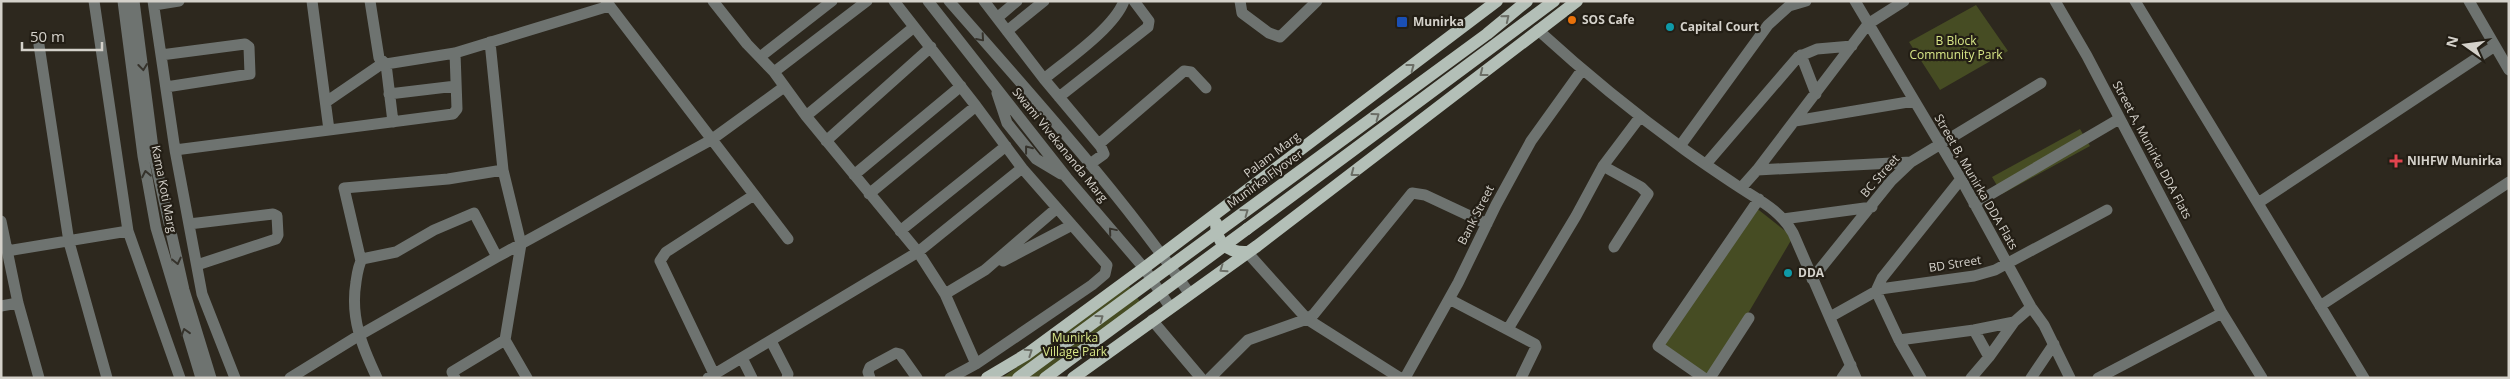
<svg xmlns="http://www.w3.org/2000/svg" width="2510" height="379" font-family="'Open Sans',sans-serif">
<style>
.green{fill:#464c23}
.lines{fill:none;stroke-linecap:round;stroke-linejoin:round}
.minor{stroke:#6e7370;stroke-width:11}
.major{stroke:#b3bfb7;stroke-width:12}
.major-bridge{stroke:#b3bfb7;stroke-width:12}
.oneway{stroke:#6b6e66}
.oneway2{stroke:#36332c}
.food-dot{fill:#e8710a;stroke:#231e15;stroke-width:2}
.transit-dot{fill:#1a4fb4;stroke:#231e15;stroke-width:2}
.culture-dot{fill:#0f9aa8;stroke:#231e15;stroke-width:2}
.health-dot{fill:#e0444e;stroke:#231e15;stroke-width:2}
.labels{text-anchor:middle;stroke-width:4.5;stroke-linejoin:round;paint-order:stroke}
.poi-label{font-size:12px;font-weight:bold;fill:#d4d1ca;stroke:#231e15;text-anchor:start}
.park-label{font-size:12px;fill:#d8e787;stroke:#231e15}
.street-label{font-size:12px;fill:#d4d1ca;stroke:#231e15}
</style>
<rect width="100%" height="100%" fill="#2d281e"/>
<path class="green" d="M1976,5L2008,51L1940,90L1909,42Z
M2080,129L2090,146L2002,194L1992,177Z
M1755,207L1793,237L1710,378L1658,346Z
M1129,286L1146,310L1053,378H1002Z"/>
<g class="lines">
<path class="minor" d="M94,1L128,231L180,378
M123,1L143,156L156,228L201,378
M134,1L154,156L184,290L211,378
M153,1L175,150L202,294L235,378
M312,1L329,130
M370,1L379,58L386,64L455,53L609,6
M606,1L788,239
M713,1L747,44L774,72L806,116L918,252L945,294L976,364
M894,1L976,106L1022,168L1107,265L1105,274L1092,285L976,364L950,378
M928,1L1067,178L1144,268L1170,307
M949,1C1032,96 1117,189 1189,293
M984,1L1044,79L1101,147L1104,154L1090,164
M1240,1L1242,13L1269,33L1280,37L1317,1
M1855,1L1961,179L2031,307L2044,325L2070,378
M2055,1L2087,56L2222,313L2262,378
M2135,1L2364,378
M2469,1L2509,70
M154,5L179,1
M997,18L1017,1
M1538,30C1585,73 1634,113 1685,150C1703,163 1721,175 1739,187C1760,201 1780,210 1793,233L1856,378
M1007,31L1044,1
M490,42L503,170
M39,45L69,242L107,378
M161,55L245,44L249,47L250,74L166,87
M1801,55L1816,94
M760,57L832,1
M386,64L393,122
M774,72L867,1
M1044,79C1067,60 1114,28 1124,1
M997,93L1007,123L1036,159L1061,174
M389,94L456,86
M1059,97L1148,27L1149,21L1134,1
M326,102L383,63
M806,116L914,27
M1795,121L1914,101
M826,141L931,47
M1099,144L1184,71L1191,72L1206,88
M1680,146L1768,25L1789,6L1806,1
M175,150L453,114L457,109L455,53
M1706,164L1798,57L1817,49L1852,46
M1603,166L1641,187L1648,194L1614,247
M1757,170L1911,162
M854,175L961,86
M1741,188L1757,170L1868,24L1904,1
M869,194L976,106
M2258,203L2495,46
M1974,204L2119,119
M1783,219L1872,207
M1,221L18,303L39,378
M189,224L273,214L277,216L278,235L276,239L197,265
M900,231L1006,146
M7,251L128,231
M1247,252L1307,319L1400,378
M361,261L344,188L448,179L503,170L521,244L505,340L527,378
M1003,261L1072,225
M1812,279L1891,181L1911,162L2041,83
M945,294L985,270L1057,208
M1449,299L1535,344L1536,347L1521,378
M1,306L18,303
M2320,306L2509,182
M1830,317L1880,289L1974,276L1995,270L2107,210
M1152,320L1201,378
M1508,329L1576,216L1603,166L1640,117
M1974,330L1989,357
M1899,340L1974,330L2014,322L2031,307
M771,341L788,374L787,378
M742,358L752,378
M714,374L660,261L666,252L754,195
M290,378L358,336L497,257L711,140L784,87
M377,378C362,346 350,318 356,282C357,275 358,266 362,259L396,252L434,230L474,213L497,257
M455,378L452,372L505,340
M708,378L918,252L1022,168
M870,378L868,372L870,367L896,353L900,354L917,378
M1210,378L1248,340L1307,319L1314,314L1412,193L1425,195L1487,224
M1405,378L1458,283L1496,205L1531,141L1582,70
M1704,378L1658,346L1759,199
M1710,378L1749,318
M1842,378L1851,365
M1921,378L1899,340L1876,291L1882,278L1961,179
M1971,378L1989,357L2014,322
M2031,378L2054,344
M2098,378L2222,313"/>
<path class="major" d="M1216,223C1216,243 1228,253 1247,252
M1247,229L1554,1
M987,378L1027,354L1144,268L1497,1
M1073,378L1257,246L1577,1"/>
<path class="major-bridge" d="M1018,378L1487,34L1527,1
M1045,378L1247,229"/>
</g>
<defs><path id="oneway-chevron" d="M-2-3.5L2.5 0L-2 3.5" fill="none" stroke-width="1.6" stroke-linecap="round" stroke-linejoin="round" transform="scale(1.25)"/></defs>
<g class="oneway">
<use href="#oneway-chevron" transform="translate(1506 18) rotate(-39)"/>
<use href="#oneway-chevron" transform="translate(1411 67) rotate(-37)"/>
<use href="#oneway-chevron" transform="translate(1483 73) rotate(142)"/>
<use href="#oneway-chevron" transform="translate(1376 116) rotate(-36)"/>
<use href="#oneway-chevron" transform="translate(1354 173) rotate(143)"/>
<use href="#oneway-chevron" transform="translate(1245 212) rotate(-36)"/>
<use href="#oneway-chevron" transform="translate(1223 269) rotate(145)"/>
<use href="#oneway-chevron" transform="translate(1100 318) rotate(-36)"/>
<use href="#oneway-chevron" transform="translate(1029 352) rotate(-34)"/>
</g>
<g class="oneway2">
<use href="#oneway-chevron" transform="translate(981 38) rotate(49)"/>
<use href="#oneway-chevron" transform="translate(143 67) rotate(83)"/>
<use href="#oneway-chevron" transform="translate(1028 149) rotate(-128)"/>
<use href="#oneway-chevron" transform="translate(146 174) rotate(-101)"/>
<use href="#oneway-chevron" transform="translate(1112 231) rotate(-130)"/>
<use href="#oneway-chevron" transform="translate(177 261) rotate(77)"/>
<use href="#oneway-chevron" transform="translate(185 332) rotate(-107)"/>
</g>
<circle class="food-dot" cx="1572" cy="20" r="5"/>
<rect class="transit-dot" x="1396" y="16" width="12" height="12" rx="2.5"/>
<g class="culture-dot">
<circle cx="1670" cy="27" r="5"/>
<circle cx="1788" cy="273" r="5"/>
</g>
<path class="health-dot" d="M2393.5 153.5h5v5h5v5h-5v5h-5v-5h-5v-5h5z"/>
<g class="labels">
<g class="poi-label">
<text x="1582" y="24">SOS Cafe</text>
<text x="1413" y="26">Munirka</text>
<text x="1680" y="31">Capital Court</text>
<text x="2407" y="165">NIHFW Munirka</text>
<text x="1798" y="277">DDA</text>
</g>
<g class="park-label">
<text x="1956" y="45">B Block<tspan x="1956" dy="14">Community Park</tspan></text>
<text x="1075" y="342">Munirka<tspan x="1075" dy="14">Village Park</tspan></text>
</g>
<g class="street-label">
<text transform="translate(1060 145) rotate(51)" y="4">Swami Vivekananda Marg</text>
<text transform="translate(2152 150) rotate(62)" y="4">Street A, Munirka DDA Flats</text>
<text transform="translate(1272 155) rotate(-37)" y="4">Palam Marg</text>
<text transform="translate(1880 176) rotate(-49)" y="4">BC Street</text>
<text transform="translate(1265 179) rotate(-36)" y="4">Munirka Flyover</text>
<text transform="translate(1976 182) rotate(60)" y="4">Street B, Munirka DDA Flats</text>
<text transform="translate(164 189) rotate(79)" y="4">Kama Koti Marg</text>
<text transform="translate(1476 215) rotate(-63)" y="4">Bank Street</text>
<text transform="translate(1955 264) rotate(-9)" y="4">BD Street</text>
</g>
</g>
<rect width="2510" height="379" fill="none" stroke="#d4d1ca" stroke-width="5"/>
<g transform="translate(2465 45) rotate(284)" stroke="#231e15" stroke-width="4" paint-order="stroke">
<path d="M0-4L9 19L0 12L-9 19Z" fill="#d4d1ca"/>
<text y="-8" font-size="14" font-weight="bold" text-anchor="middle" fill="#d4d1ca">N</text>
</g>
<path d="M22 42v8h80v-8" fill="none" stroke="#d4d1ca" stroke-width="2.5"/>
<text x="30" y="42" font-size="15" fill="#d4d1ca" stroke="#231e15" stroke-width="4" paint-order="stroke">50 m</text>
</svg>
